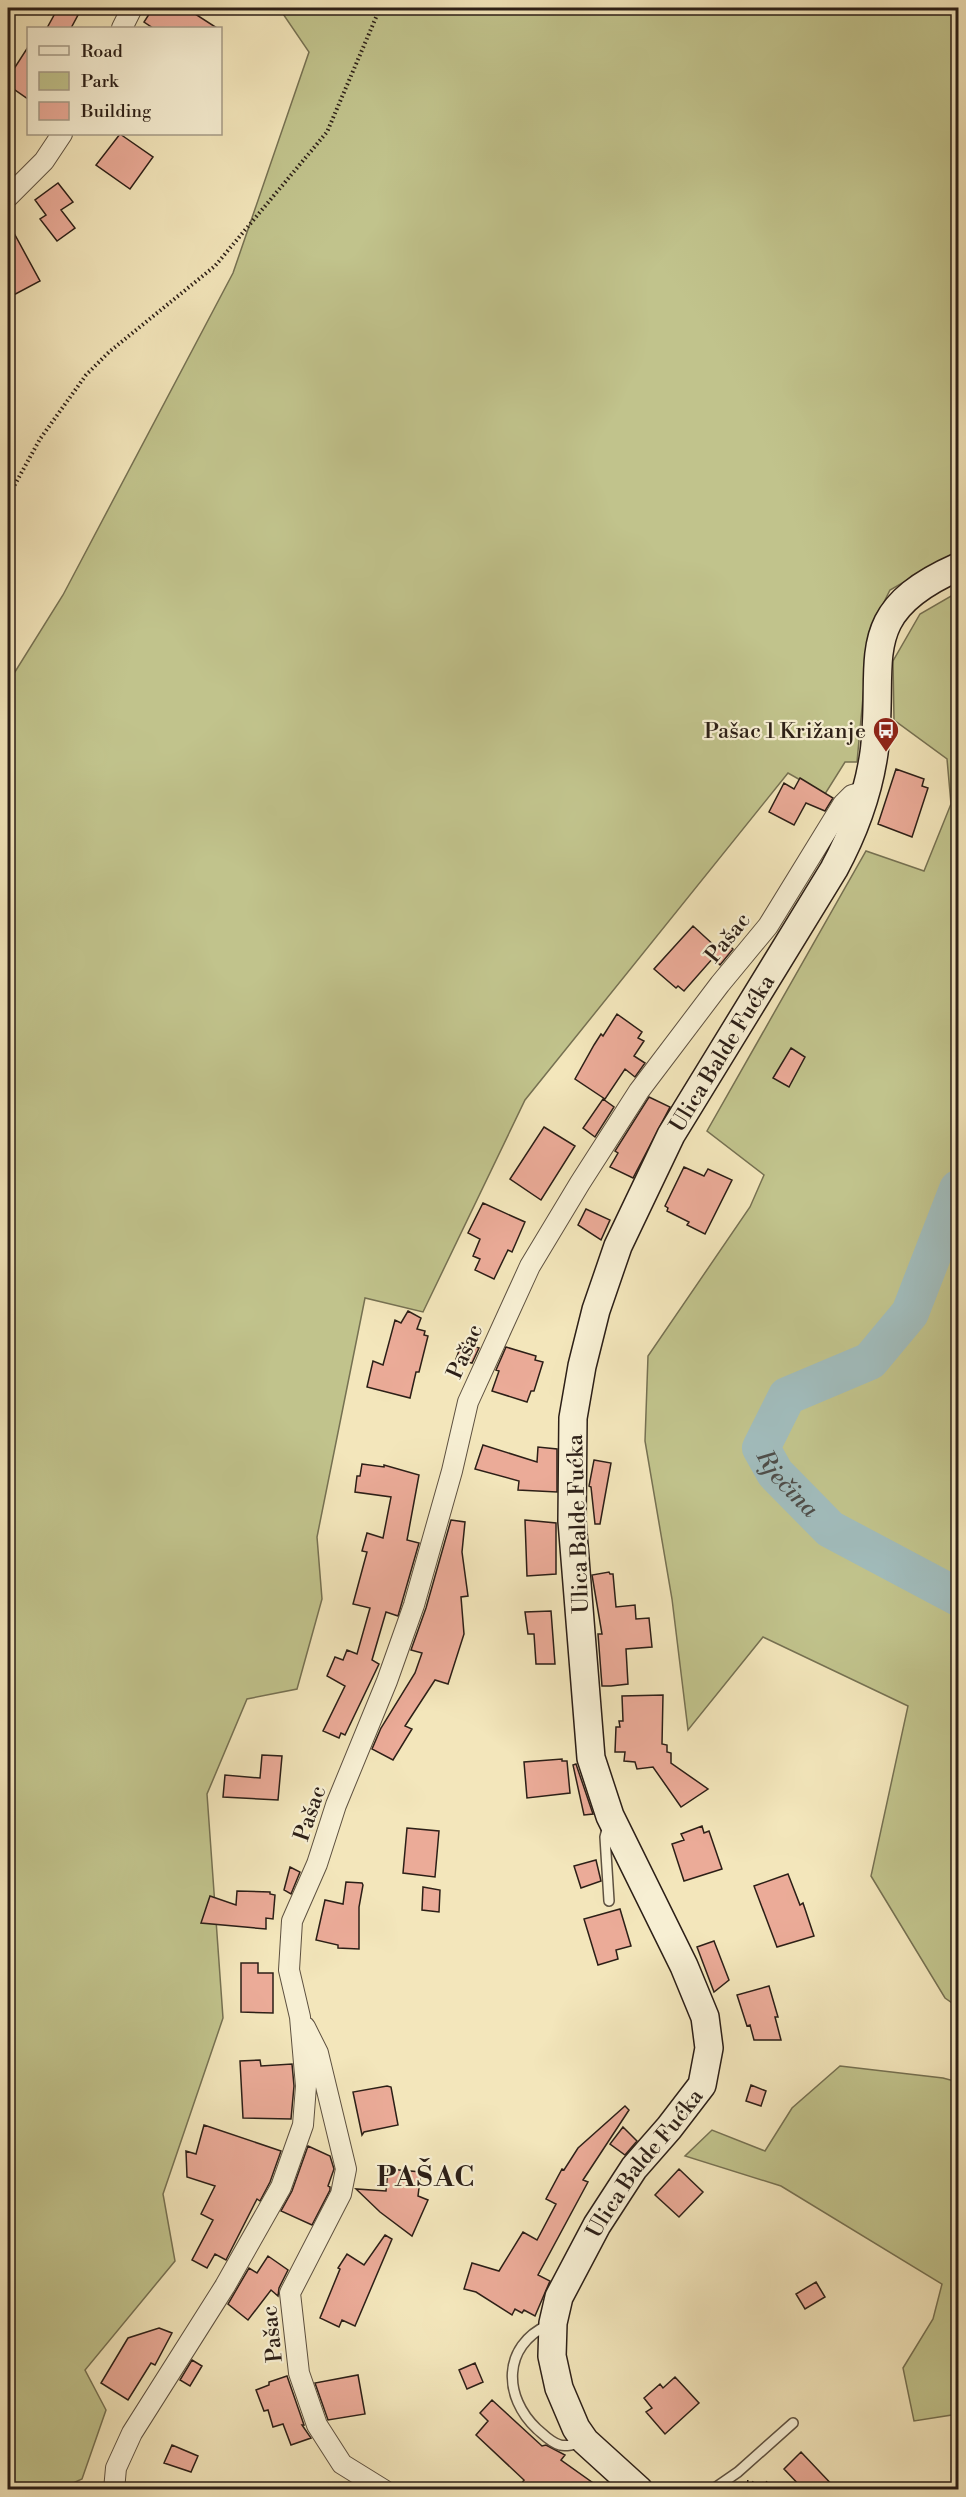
<svg xmlns="http://www.w3.org/2000/svg" width="966" height="2497" font-family="'Libre Bodoni',serif">
<style>
.green{fill:#c1c38c;stroke:#767152;stroke-width:1.5}
.lines{fill:none;stroke-linecap:round;stroke-linejoin:round}
.river{stroke:#a1bcbc;stroke-width:38}
.building{fill:#ebab98;stroke:#2c1f17;stroke-width:1.5}
.service-casing{stroke:#5e5140;stroke-width:12}
.minor-casing{stroke:#5e5140;stroke-width:22}
.secondary-casing{stroke:#2c1f17;stroke-width:30}
.path{stroke:#2c1f17;stroke-width:4;stroke-dasharray:1.5 3;stroke-linecap:butt}
.service{stroke:#f7efd3;stroke-width:9}
.minor{stroke:#f7efd3;stroke-width:20}
.secondary{stroke:#f7efd3;stroke-width:27}
.labels{text-anchor:middle;stroke-width:4.5;stroke-linejoin:round;paint-order:stroke}
.poi-label{font-size:22px;fill:#2c1f17;stroke:#f7efd3;text-anchor:end}
.street-label{font-size:22px;fill:#2c1f17;stroke:#f7efd3}
.water-label{font-size:24px;font-style:italic;fill:#4f4e49;stroke:#f7efd3}
.district-label{font-size:28px;font-weight:bold;letter-spacing:1.5px;fill:#2c1f17;stroke:#f7efd3}
</style>
<rect width="100%" height="100%" fill="#f3e6bb"/>
<filter id="stains"><feTurbulence type="fractalNoise" baseFrequency=".00333" numOctaves="4"/><feColorMatrix values="0 0 0 0 .2 0 0 0 0 .09 0 0 0 0 .02 0 0 0 .5 -.17"/></filter>
<radialGradient id="worn" r=".72"><stop offset=".6" stop-color="#630" stop-opacity="0"/><stop offset="1" stop-color="#630" stop-opacity=".3"/></radialGradient>
<path class="green" d="M279,8H958V551L890,590L869,632L857,762H845L825,794L788,773L525,1100L423,1312L365,1298L317,1537L322,1599L297,1689L247,1699L207,1794L223,2018L163,2194L175,2261L85,2370L106,2410L82,2479L58,2490L8,2489V683L63,595L233,273L309,52Z
M958,592V2007L945,1998L871,1876L908,1706L763,1637L688,1730L672,1599L645,1441L648,1356L750,1207L764,1175L707,1131L866,851L924,871L951,804L947,759L894,720L893,661L920,614Z
M840,2066L943,2078L958,2082V2414L914,2421L903,2368L933,2319L942,2284L781,2186L685,2156L712,2130L765,2151L792,2108Z"/>
<g class="lines">
<path class="river" id="s1" d="M958,1189L910,1313L870,1361L787,1396L761,1448L775,1473L830,1529L958,1597"/>
</g>
<path class="building" d="M58,8H64L78,15L71,28H47Z
M153,8H186L217,28H153L144,22Z
M28,47V99L8,85V78Z
M120,134L153,157L130,189L96,165Z
M58,183L73,202L61,210L75,228L57,241L40,219L46,215L35,200Z
M8,222L40,281L8,298Z
M896,769L924,779L922,786L928,788L912,837L878,824Z
M800,778L833,798L825,811L806,803L794,825L769,812L784,783L794,789Z
M693,926L717,948L724,941L733,949L720,965L713,958L684,991L678,986L676,988L654,969Z
M617,1014L642,1032L638,1038L644,1041L634,1056L645,1063L635,1077L625,1069L605,1099L575,1079L594,1045L601,1034L603,1036Z
M791,1048L805,1057L789,1087L773,1078Z
M649,1097L670,1107L633,1178L610,1167L618,1153L615,1151Z
M603,1099L614,1107L595,1137L583,1128Z
M544,1127L575,1146L541,1200L510,1179Z
M684,1167L704,1176L708,1169L732,1180L705,1234L687,1225L689,1222L667,1211L668,1208L665,1206Z
M483,1203L525,1222L512,1252L508,1250L494,1279L475,1270L480,1259L473,1256L480,1239L468,1233Z
M586,1209L610,1220L601,1240L578,1225Z
M408,1311L421,1318L417,1329L425,1331L424,1335L428,1336L419,1372H416L410,1398L367,1387L373,1361L383,1365L395,1320L401,1323Z
M462,1343L479,1348L472,1363L456,1359Z
M506,1347L536,1356L535,1360L543,1362L534,1391H531L527,1402L492,1391L499,1371L496,1370Z
M483,1445L537,1462L538,1447L557,1449V1492L518,1490L519,1481L475,1469Z
M594,1460L611,1463L600,1524H595L591,1487L589,1486Z
M362,1464L384,1467V1465L419,1475L407,1540L419,1543L398,1616L386,1612L372,1660L379,1664L345,1735L341,1733L339,1738L323,1731L345,1686L327,1676L335,1657L343,1660L347,1650L357,1654L370,1608L353,1604L367,1552L362,1551L367,1533L383,1538L391,1497L355,1492L357,1476H360Z
M451,1520L465,1522L462,1552L468,1596L461,1597L464,1634L448,1684L435,1680L405,1726L412,1729L393,1760L372,1749L381,1728L415,1673L422,1653L411,1650L426,1608Z
M525,1520L556,1523V1574L527,1576Z
M609,1572L610,1574H613L616,1607L635,1605L636,1619L649,1618L652,1647L626,1649L628,1684L611,1686H602L598,1634H602L592,1575Z
M551,1611L555,1664H536L534,1634H528L525,1612Z
M663,1695L662,1744L667,1745V1752L671,1753V1763L708,1789L681,1807L653,1767L637,1769L635,1762L624,1761L625,1752H615L616,1727H620L619,1721H623L622,1696Z
M262,1755L282,1756L278,1800L223,1797L225,1775L260,1778Z
M562,1759V1761H567L570,1793L527,1798L524,1762Z
M576,1764L593,1814L584,1815L573,1765Z
M702,1826L704,1833L709,1831L722,1869L684,1881L672,1844L684,1840L681,1834Z
M407,1828L439,1831L435,1877L403,1873Z
M596,1860L601,1881L581,1888L574,1866Z
M290,1867L300,1872L291,1894L284,1890Z
M788,1874L800,1905L803,1903L814,1936L777,1947L754,1886Z
M346,1882L362,1883L363,1885L359,1907V1949L338,1948V1945L316,1940L325,1900L343,1904Z
M423,1887L440,1890L439,1912L422,1910Z
M237,1891L270,1892V1894L275,1895L273,1919L266,1918V1929L201,1923L210,1896L236,1905Z
M620,1909L631,1946L616,1950L618,1959L598,1965L584,1919Z
M714,1941L729,1980L714,1992L697,1947Z
M241,1963H258V1973H273V2013L241,2012Z
M769,1986L778,2017H775L781,2040H754L750,2025L747,2026L737,1995Z
M260,2060L261,2066L292,2064L294,2086L291,2119L243,2118L240,2061Z
M751,2085L766,2091L761,2106L746,2101Z
M387,2086L391,2087L398,2125L364,2132L362,2135L353,2092Z
M625,2106L629,2110L583,2180L588,2182L538,2275L550,2281L535,2316L524,2310L522,2313L515,2309L512,2315L476,2292L464,2289L472,2263L499,2271L523,2232L537,2240L556,2204L546,2199L562,2169L564,2170L578,2148Z
M204,2125L281,2151L270,2182L260,2201L257,2199L226,2260L215,2254L207,2268L192,2260L213,2220L201,2214L215,2186L187,2177L186,2151L196,2154Z
M623,2127L637,2141L625,2155L610,2144Z
M308,2146L330,2156L334,2169L328,2186L330,2187V2190L312,2225L281,2211L292,2191Z
M388,2169L421,2172L418,2196L428,2200L412,2236L380,2212L356,2189L386,2191Z
M679,2169L703,2192L679,2217L655,2195Z
M385,2235L392,2239L355,2326L342,2320L339,2327L320,2318L340,2269L338,2268L347,2254L364,2265Z
M268,2256L288,2270L279,2288L278,2296L271,2290L248,2320L228,2304L249,2268L257,2273Z
M816,2282L825,2297L805,2309L796,2294Z
M159,2328L172,2333L155,2365L151,2363L128,2400L101,2383L128,2338Z
M192,2360L202,2366L190,2386L180,2380Z
M475,2363L483,2382L467,2389L459,2370Z
M358,2375L365,2414L328,2420L315,2383Z
M287,2376L304,2425H302L311,2438L291,2445L283,2424L273,2427L268,2410L264,2411L256,2390L269,2385V2382Z
M675,2377L699,2403L665,2434L646,2412L652,2408L644,2398L660,2384L663,2388Z
M492,2400L542,2446L546,2445L565,2455L561,2460L603,2490H517L524,2480L476,2435L488,2421L480,2413Z
M172,2445L198,2456L191,2472L164,2463Z
M801,2452L837,2490H804L784,2469Z"/>
<g class="lines">
<g class="service-casing">
<path id="service" d="M608,1825L605,1837L609,1901
M548,2325C502,2346 503,2397 537,2429C543,2434 551,2443 560,2445C567,2447 575,2444 583,2442
M712,2490L738,2472L793,2423"/>
</g>
<g class="minor-casing">
<path id="minor" d="M122,28L132,8
M8,197L44,161L62,134
M305,2027L318,2053L346,2169L341,2194L290,2293L299,2373L317,2425L342,2464L384,2490
M114,2490L116,2468L132,2433L225,2286L281,2187L303,2125L306,2086L300,2017L289,1970L292,1921L317,1864L336,1805L387,1681L414,1605L452,1471L468,1402L530,1266L580,1183L639,1091L720,984L768,926L843,804L852,795L866,791"/>
</g>
<g class="secondary-casing">
<g id="secondary">
<path id="s2" d="M639,2490L585,2441L576,2428L559,2388L552,2356L553,2323L559,2297L597,2225L634,2168L669,2128L702,2085L709,2048L705,2017L684,1966L610,1816L591,1758L572,1521L573,1418L582,1366L596,1310L618,1246L671,1135L834,869C854,832 868,795 874,753C886,660 852,614 958,567"/>
</g>
</g>
<path class="path" d="M8,497L40,439L86,375L109,352L215,266L327,132L380,8
M747,2482H751L760,2490
M761,2490L769,2481"/>
<use href="#service" class="service"/>
<use href="#minor" class="minor"/>
<use href="#secondary" class="secondary"/>
</g>
<defs>
<g id="bus-pin" transform="scale(1.35)"><path d="M0 17L-7.5 6A9.5 9.5 0 1 1 7.5 6Z" fill="#8f2418" stroke="#f7efd3"/><path d="M-5-6H5V4H4V6H2V4H-2V6H-4V4H-5ZM-3.5-4V0h7V-4ZM-3.5 1.2v1.5H-2V1.2ZM2 1.2v1.5H3.5V1.2Z" fill="#fff"/></g>
</defs>
<g fill-rule="evenodd">
<use href="#bus-pin" x="886" y="730"/>
</g>
<g class="labels">
<g class="poi-label">
<text x="866" y="738">Pašac 1 Križanje</text>
</g>
<g class="street-label">
<text transform="translate(727 937) rotate(-51)" y="8">Pašac</text>
<text dy="8" stroke="none"><textPath href="#s2" startOffset="1572">Ulica Balde Fućka</textPath></text>
<text transform="translate(464 1351) rotate(-66)" y="8">Pašac</text>
<text transform="translate(577 1524) rotate(-92)" y="8">Ulica Balde Fućka</text>
<text transform="translate(309 1813) rotate(-71)" y="8">Pašac</text>
<text dy="8" stroke="none"><textPath href="#s2" startOffset="384">Ulica Balde Fućka</textPath></text>
<text transform="translate(271 2334) rotate(-96)" y="8">Pašac</text>
</g>
<g class="water-label">
<text dy="8" stroke="none"><textPath href="#s1" startOffset="388">Rječina</textPath></text>
</g>
<g class="district-label">
<text x="426" y="2186">PAŠAC</text>
</g>
</g>
<rect width="966" height="2497" fill="none" stroke="#f3e6bb" stroke-width="30"/>
<rect x="9" y="9" width="948" height="2479" fill="none" stroke="#2c1f17" stroke-width="3"/>
<rect x="15" y="15" width="936" height="2467" fill="none" stroke="#2c1f17" stroke-width="1.5"/>
<rect x="27" y="27" width="195" height="108" fill="#f7efd3" stroke="#a69c88" stroke-width="1.5"/>
<rect x="39" y="46" width="30" height="9" fill="#f7efd3" stroke="#a69c88" stroke-width="1.5"/>
<text x="81" y="57" font-size="18" fill="#2c1f17">Road</text>
<rect x="39" y="72" width="30" height="18" fill="#c1c38c" stroke="#a69c88" stroke-width="1.5"/>
<text x="81" y="87" font-size="18" fill="#2c1f17">Park</text>
<rect x="39" y="102" width="30" height="18" fill="#ebab98" stroke="#a69c88" stroke-width="1.5"/>
<text x="81" y="117" font-size="18" fill="#2c1f17">Building</text>
<rect width="100%" height="100%" filter="url(#stains)"/>
<rect width="100%" height="100%" fill="url(#worn)"/>
</svg>
